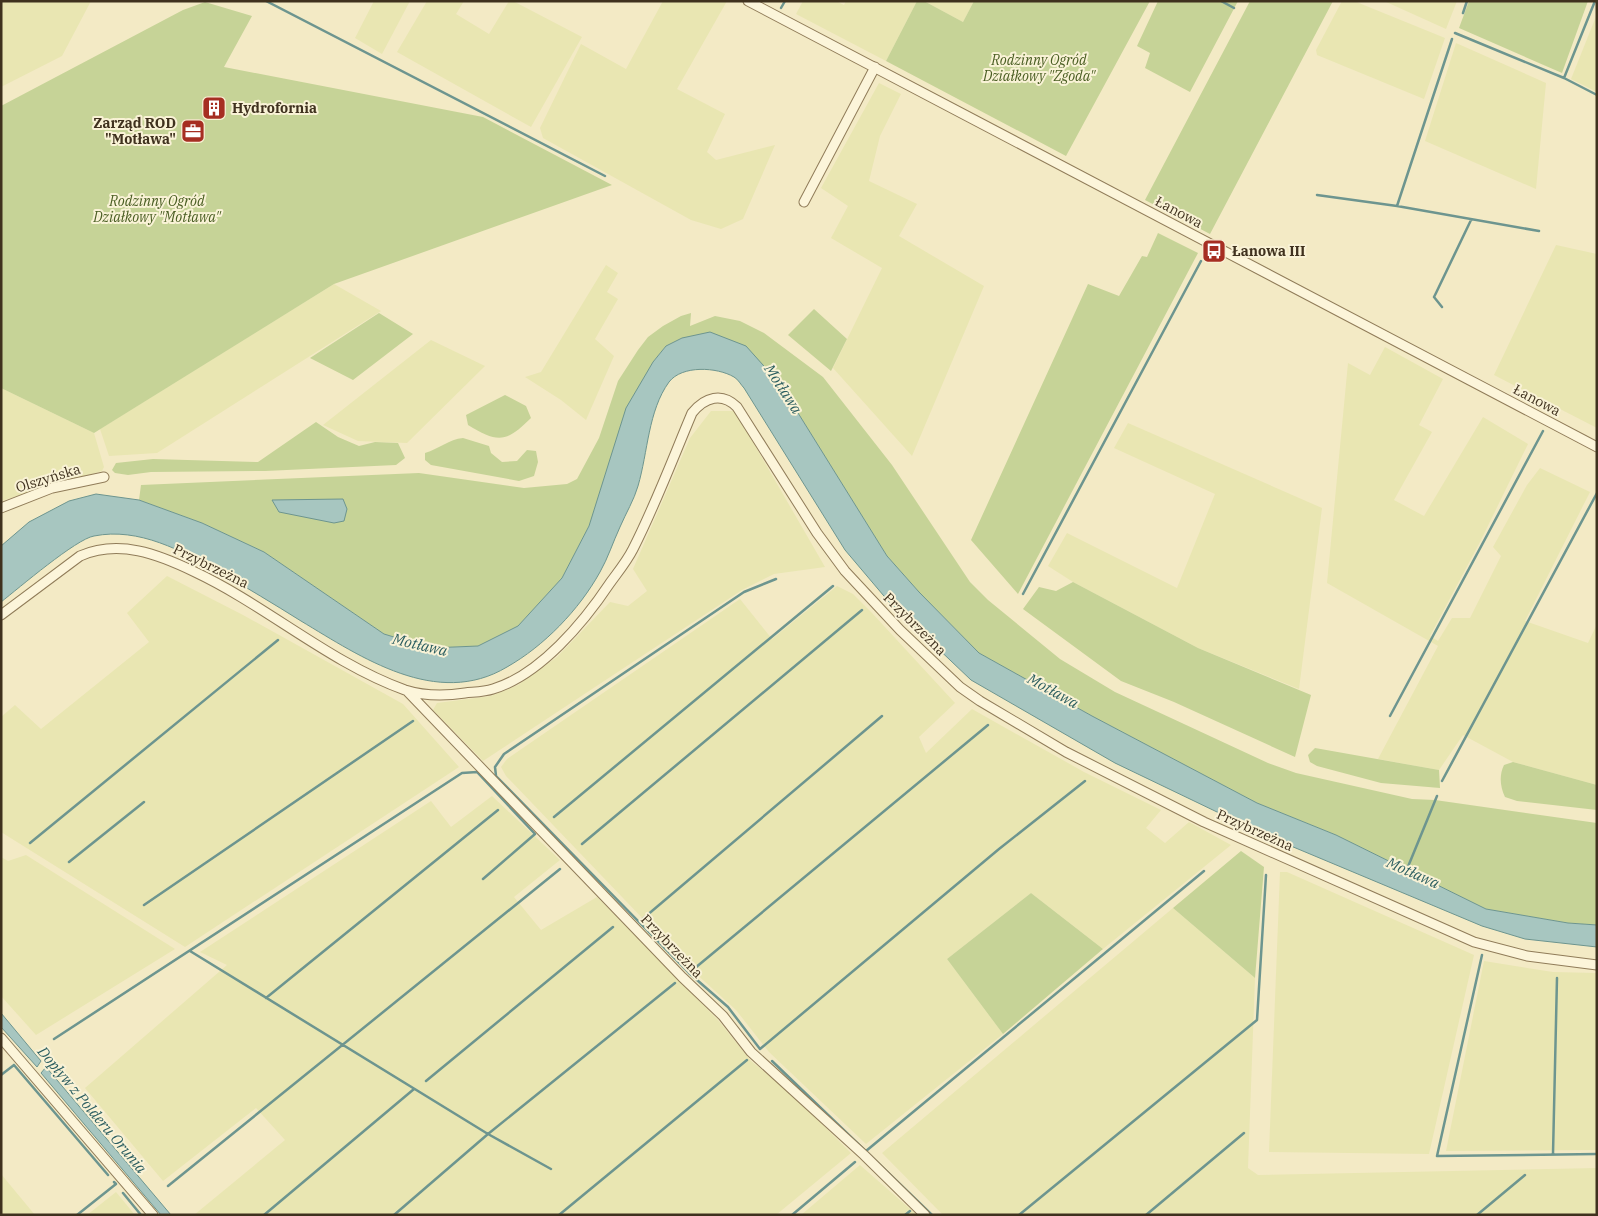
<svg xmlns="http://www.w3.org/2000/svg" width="1598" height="1216" font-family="'IBM Plex Serif',serif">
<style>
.farmland{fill:#e9e6b2}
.green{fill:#c6d397}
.water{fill:#a7c6c0;stroke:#6d958f}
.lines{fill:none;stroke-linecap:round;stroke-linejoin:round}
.stream{stroke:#6d958f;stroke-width:2.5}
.minor-casing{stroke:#907c59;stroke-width:11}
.minor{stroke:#fcf5da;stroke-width:9}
.labels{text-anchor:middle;stroke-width:4;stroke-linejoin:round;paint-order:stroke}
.park-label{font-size:14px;font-style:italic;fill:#495d22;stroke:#f9f2d6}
.poi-label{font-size:14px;font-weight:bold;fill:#3f311e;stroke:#f9f2d6;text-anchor:start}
.street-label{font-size:14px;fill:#3f311e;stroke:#f9f2d6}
.water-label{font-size:15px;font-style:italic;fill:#2c5e60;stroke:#f9f2d6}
</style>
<rect width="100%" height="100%" fill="#f3eac5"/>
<path class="farmland" d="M1,1H91L62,56L1,87Z
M374,1H410L382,54L355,38Z
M427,1H464L456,14L489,34L509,1H513L582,37L531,127L397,52Z
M663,1H727L677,89L725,114L707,152L716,160L775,145L743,219L721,229L691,220L543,138L540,128L581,44L626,69Z
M803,1H836L844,5L846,1H917L886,61L796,14Z
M924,1H974L963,22Z
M1342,1H1354L1445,38L1424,99L1317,55L1316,50Z
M1384,1H1457L1446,29Z
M1597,14V92L1571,79Z
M1456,43L1546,83L1536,189L1425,141Z
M879,83L901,94L880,136L869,181L917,204L899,236L984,286L912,456L833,368L882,268L831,238L848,206L821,188Z
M1556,245L1597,254V428L1494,375Z
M606,265L618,273L607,292L618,299L595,339L614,356L586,420L561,400L525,377L541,372Z
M334,284L381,311L157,453L109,456L100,429Z
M431,340L485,366L407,443L358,441L323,425Z
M1385,347L1443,379L1419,425L1432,432L1394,500L1424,516L1483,417L1528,444L1480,542L1430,636L1438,641L1452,618H1470L1501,556L1493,547L1527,485L1540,468L1590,492L1525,621L1588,643L1597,624V785L1513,762L1463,735L1439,770L1378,759L1438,646L1327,583L1348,363L1370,375Z
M1,388L94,433L104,467L102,471L1,501Z
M711,411H735L825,567L774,574L742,590L483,761L433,710L437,703L491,696L518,685L557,657L610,602L628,606L647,591L633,569L690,438Z
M1128,423L1322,508L1299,689L1198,648L1073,582L1048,566L1067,533L1177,588L1215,494L1114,448Z
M167,576L243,615L403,704L459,767L185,947L1,832V717L15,705L41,729L149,642L127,613Z
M837,586L853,594L872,613L955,703L919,737L926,753L972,709L1084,772L1161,810L1146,828L1165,843L1189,822L1231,845L1103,949L1031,893L947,959L1003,1034L866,1144L769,1052L736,1010L692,970L506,776L501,767L507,759L740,599L772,639Z
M492,796L560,860L514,897L541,930L597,897L718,1020L751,1061L794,1096L851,1153L776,1215H194L285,1140L256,1108L163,1181L85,1088L227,965L200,952L431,801L451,827Z
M26,855L175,949L36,1035L1,996V857L8,861Z
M1280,872H1287L1474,955L1429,1154L1269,1152Z
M1173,908L1255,978L1248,1168L1258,1175L1597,1168V1215H943L882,1153Z
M1484,961L1553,972L1597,973V1150L1446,1151Z
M860,1165L917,1215H801Z
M1,1174L35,1215H1Z
M116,1192L135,1215H87Z"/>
<path class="green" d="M917,1H924L963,22L974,1H1150L1066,156L886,61Z
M1158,1H1238L1190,92L1145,68L1150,53L1137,46Z
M1250,1H1333L1210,234L1145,200Z
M1469,1H1588L1562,73L1459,28Z
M205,2L252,16L224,67L483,117L612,185L334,284L94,433L1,388V106L183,10Z
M1158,233L1198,253L1018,594L971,540L1088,284L1119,296L1142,256L1147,257Z
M814,309L847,339L831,371L788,335Z
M379,313L413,334L353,380L310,358Z
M691,313L690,326L715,316L740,321L764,333L823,377L892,465L970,582L988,600L1060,659L1115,692L1268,763L1296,773L1412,799L1435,800L1597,823V925L1568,923L1486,909L1336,835L1257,803L1092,716L979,653L919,592L887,556L780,384L682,338L666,346L653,362L589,526L562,578L518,626L478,646L430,648L384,634L264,552L202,523L139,500L141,485L419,473L524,488L567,484L577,479L599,438L618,381L638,350L648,337L663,326L681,316Z
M505,395L526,406L531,418C506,443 498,443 468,425L466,415Z
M316,422L338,437L359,446L375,442L398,443L405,458L396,465L265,471L151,472L128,475L115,473L112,470L116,463L153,459L258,462Z
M463,438L489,446L491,453L502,462L517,461L527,450L536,451L538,462L534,476L519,481L431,465L425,460V453C439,449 449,439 463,438Z
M1073,582L1198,648L1311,695L1295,757L1174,702L1121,681L1023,609L1039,587L1056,591Z
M1315,748L1439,770L1440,788L1381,783L1317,766L1310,762L1308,755Z
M1513,762L1597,785V810L1517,801L1505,797C1500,787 1499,775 1504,765Z
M1241,851L1264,867L1255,978L1173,908Z
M1031,893L1103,949L1003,1034L947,959Z"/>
<path class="water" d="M710,332L746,346L780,384L887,556L919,592L979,653L1092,716L1257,803L1336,835L1486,909L1568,923L1597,925V947L1525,939L1482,926L1267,836L1115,763L971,680L889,602L845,550L744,388C741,385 738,379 734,377C717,367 682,365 669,382C648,411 648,452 638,486C634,500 626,513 620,527C613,542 608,558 600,572C579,610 544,646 507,667C437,709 361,657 301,621C274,604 247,588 220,572C182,551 139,527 94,536C76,539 19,588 1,602V546L29,522L69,501L96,494L139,500L202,523L264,552L384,634L430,648L478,646L518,626L562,578L589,526L626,408L653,362L666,346L682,338Z
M343,499L347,509L344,521L334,523L279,512L272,500Z
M1,1013L41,1061L37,1067L1,1027Z
M46,1067L171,1215H161L41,1073Z"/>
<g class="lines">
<path class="stream" d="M266,1L605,176
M1221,1L1234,8
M781,8L785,1
M1463,13L1467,1
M1455,33L1564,78L1597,95
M1564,78L1595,1
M1317,195L1397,206L1452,39
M1397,206L1539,231
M1442,307L1434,297L1436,293L1471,220
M776,579L744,592L504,754L495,767L496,776L689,973L728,1007L760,1049L999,849L1085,781
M1023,594L1201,261
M1390,716L1543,431
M1442,781L1597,493
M554,817L833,586
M30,843L278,640
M582,844L862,610
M69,862L144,802
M1405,874L1437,796
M144,905L413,721
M639,922L882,716
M190,951L488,1134L551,1169
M1482,955L1437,1156L1597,1154
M689,973L988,725
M266,998L498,810
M54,1039L462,773L477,772L535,834L483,879
M772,1061L932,1215
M14,1065L108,1175
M1,1075L14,1065
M426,1081L613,927
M866,1151L1204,871
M1553,1154L1557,978
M168,1186L560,869
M123,1193L141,1215
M77,1215L116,1184L114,1182
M264,1215L414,1089
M394,1215L488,1134L675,983
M559,1215L747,1060
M792,1215L855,1162
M905,1215L910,1211
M1019,1215L1257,1020L1266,875
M1146,1215L1244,1133
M1477,1215L1525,1175"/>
<g class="minor-casing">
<path id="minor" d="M748,1L1597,447
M804,202L875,67
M1,508L52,488L104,477
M1,615L80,556C119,539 158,554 195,572C267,606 330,663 405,690C424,696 446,696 465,693C474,692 484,692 493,689C540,675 584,622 610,583C618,572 627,561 633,549C655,506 673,458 692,413C705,397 722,392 737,407L817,533L845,571L900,630L960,687L980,701L1066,752L1204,822L1474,942L1527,956L1597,965
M407,691L682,977L723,1016L751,1052L864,1155L925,1215
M1,1038L153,1215"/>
</g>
<use href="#minor" class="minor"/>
</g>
<defs>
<g id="building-square" transform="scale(1.25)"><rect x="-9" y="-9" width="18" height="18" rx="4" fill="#a62e22" stroke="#f9f2d6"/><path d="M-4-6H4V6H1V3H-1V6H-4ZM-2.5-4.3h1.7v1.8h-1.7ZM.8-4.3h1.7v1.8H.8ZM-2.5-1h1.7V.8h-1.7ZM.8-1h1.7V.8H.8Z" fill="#fff"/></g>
<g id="office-square" transform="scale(1.25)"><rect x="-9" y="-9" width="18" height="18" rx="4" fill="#a62e22" stroke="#f9f2d6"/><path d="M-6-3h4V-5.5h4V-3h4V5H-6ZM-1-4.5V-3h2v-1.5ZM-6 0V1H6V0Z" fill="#fff"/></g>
<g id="bus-square" transform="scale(1.25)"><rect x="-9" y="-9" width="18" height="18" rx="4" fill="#a62e22" stroke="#f9f2d6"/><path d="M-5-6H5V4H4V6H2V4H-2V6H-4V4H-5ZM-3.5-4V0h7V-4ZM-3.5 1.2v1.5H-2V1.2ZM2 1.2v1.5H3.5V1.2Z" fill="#fff"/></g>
</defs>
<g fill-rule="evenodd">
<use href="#building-square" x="214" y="108"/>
<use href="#office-square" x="193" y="131"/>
<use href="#bus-square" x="1214" y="251"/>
</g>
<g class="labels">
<g class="park-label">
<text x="1039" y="65">Rodzinny Ogród<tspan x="1039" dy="16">Działkowy "Zgoda"</tspan></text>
<text x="157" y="206">Rodzinny Ogród<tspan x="157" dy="16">Działkowy "Motława"</tspan></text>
</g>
<g class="poi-label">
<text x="232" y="113">Hydrofornia</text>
<text x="176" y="128" text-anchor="end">Zarząd ROD<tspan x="176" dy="16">"Motława"</tspan></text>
<text x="1232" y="256">Łanowa III</text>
</g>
<g class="street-label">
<text transform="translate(1179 212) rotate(28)" y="5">Łanowa</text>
<text transform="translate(1537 400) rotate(28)" y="5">Łanowa</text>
<text transform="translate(48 478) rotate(-17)" y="5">Olszyńska</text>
<text transform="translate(211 566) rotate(26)" y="5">Przybrzeżna</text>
<text transform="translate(915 624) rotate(45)" y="5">Przybrzeżna</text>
<text transform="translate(1255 830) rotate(24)" y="5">Przybrzeżna</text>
<text transform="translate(672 946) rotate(46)" y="5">Przybrzeżna</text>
</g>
<g class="water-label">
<text transform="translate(783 389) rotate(57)" y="5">Motława</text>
<text transform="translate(420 645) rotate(13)" y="5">Motława</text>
<text transform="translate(1053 691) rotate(29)" y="5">Motława</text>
<text transform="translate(1413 873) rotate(24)" y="5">Motława</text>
<text transform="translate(92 1110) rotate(50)" y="5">Dopływ z Polderu Orunia</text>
</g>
</g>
<rect width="1598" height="1216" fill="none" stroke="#3f311e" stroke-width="5"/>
</svg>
